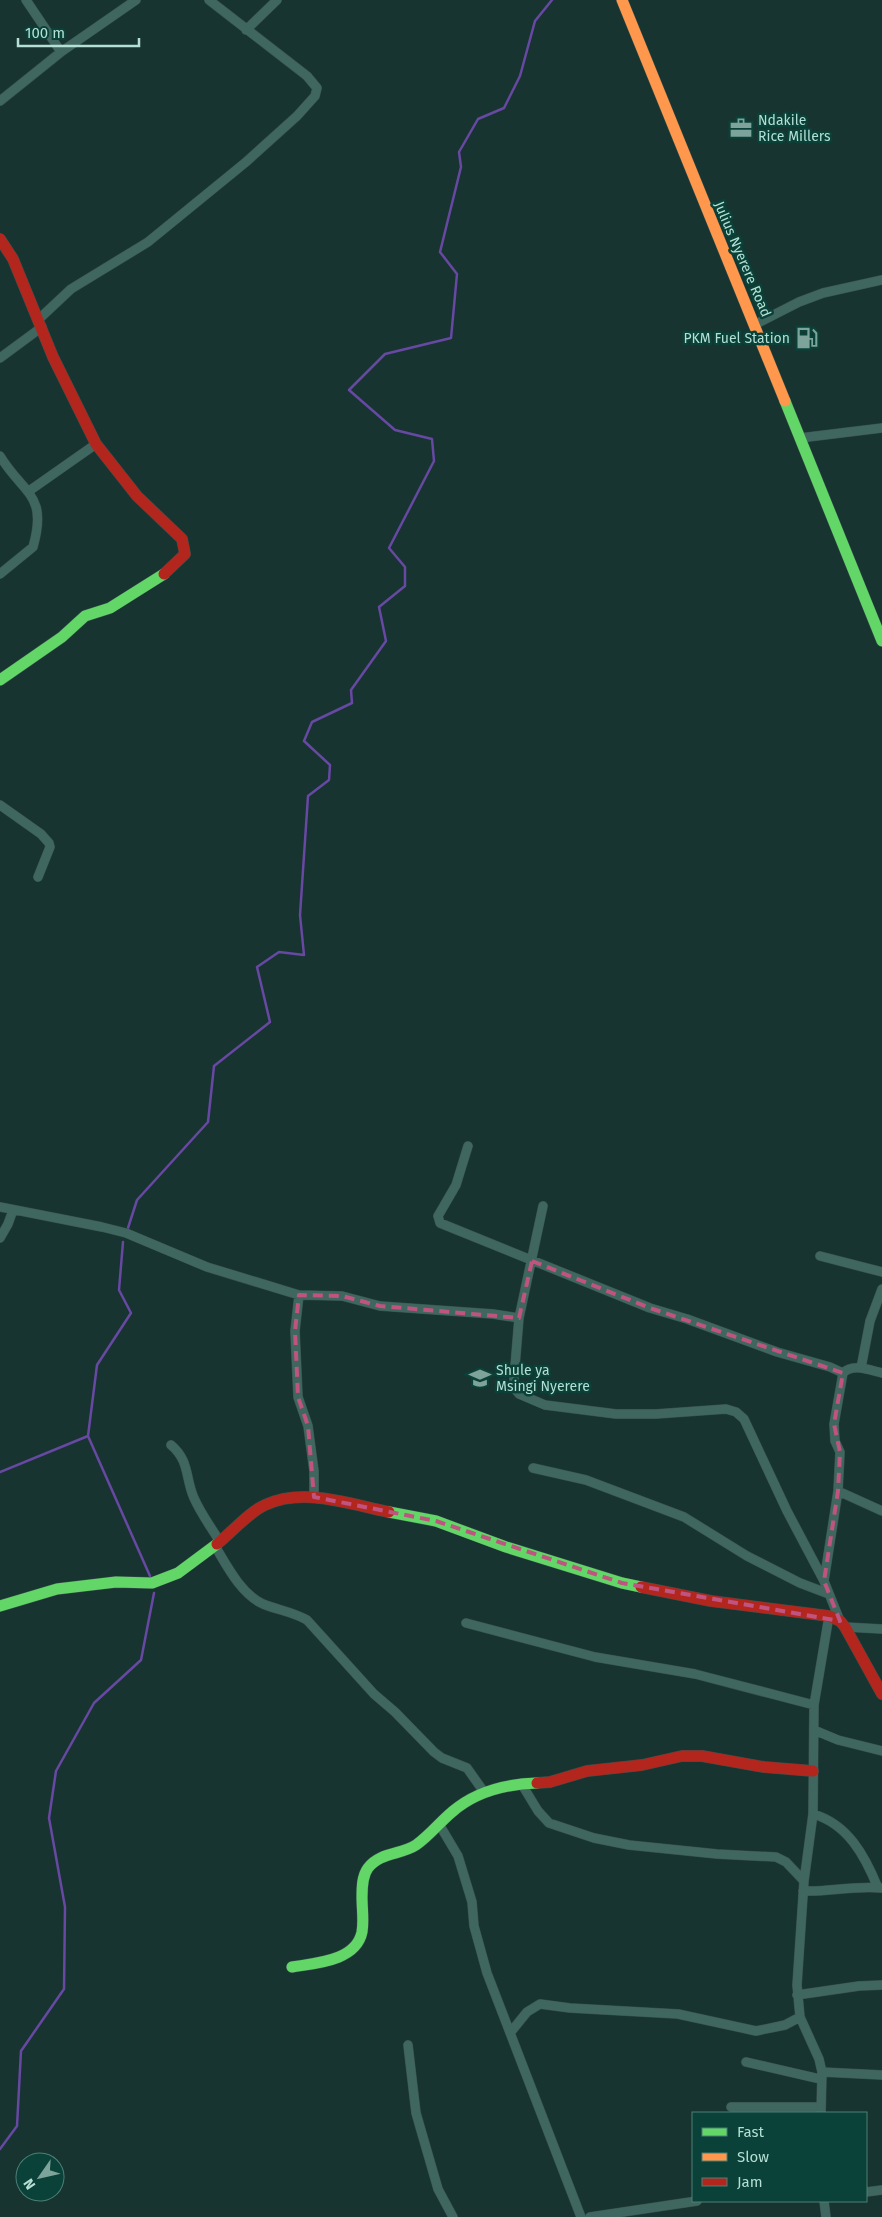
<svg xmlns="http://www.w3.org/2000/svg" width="882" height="2217" font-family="'Fira Sans',sans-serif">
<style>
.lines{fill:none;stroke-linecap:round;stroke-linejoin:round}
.stream{stroke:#6748a2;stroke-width:2.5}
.street-casing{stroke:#364f4a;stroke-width:10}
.fast-casing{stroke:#364f4a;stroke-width:12}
.slow-casing{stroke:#364f4a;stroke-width:12}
.jam-casing{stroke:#364f4a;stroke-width:12}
.street{stroke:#3f6760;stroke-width:9}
.fast{stroke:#63d668;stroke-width:11}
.slow{stroke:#ff974d;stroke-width:11}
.jam{stroke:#b3261e;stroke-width:11}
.marked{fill:none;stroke:#be547f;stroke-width:4;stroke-dasharray:10 6;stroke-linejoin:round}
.labels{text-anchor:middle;stroke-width:5;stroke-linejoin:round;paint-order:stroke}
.poi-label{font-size:14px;fill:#b4dfd4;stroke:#0a4138;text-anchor:start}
.street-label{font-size:14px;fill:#b4dfd4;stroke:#0a4138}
</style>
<rect width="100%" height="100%" fill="#173430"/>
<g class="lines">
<path class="stream" d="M128,1228L137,1200L208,1122L214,1066L270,1022L257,967L279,952L304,955L300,915L308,796L329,780L330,765L304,741L312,722L352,703L351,690L386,641L379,607L405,586V567L389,548L434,461L432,439L395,430L349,390L385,354L451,338L457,274L440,252L461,167L459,152L478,119L504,108L520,76L535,21L552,0
M88,1436L150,1576
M0,1472L88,1436L97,1365L131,1313L119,1290L123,1242
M0,2149L17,2126L21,2051L64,1989L65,1907L49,1818L56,1771L94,1703L141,1660L154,1593"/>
<g class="street-casing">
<path id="street" d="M26,0L61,52
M246,30L277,0
M0,101L61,52L136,0
M39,319L71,289L148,242L246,162L297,116L315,96L317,88L307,76L209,0
M754,325L799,302L823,293L882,280
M0,358L42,327
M800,438L882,428
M0,456C24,495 48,494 33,547L0,574
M29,491L96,444
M0,805L41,834L49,843L50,847L38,877
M468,1146L456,1185L438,1216L440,1223L650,1308L687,1319L777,1352L830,1367L843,1373
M543,1206L519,1318L514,1378L515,1389L519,1394L545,1405L616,1414H656L726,1409L736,1412L744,1419L787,1511L824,1581L840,1621
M0,1207L102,1227L126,1233L207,1267L299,1295L342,1296L380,1306L493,1314L519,1318
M0,1238L8,1224L13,1210
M820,1256L882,1272
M299,1295L295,1331L298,1397L308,1426L314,1471V1497
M861,1368L870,1321L882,1289
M171,1445C190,1461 185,1478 194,1498C201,1514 211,1527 220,1542
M533,1468L586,1480L684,1517L747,1556L800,1583L829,1594
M838,1491L882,1511
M215,1546C227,1566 241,1594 263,1604C278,1610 293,1612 307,1620L374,1694L395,1712L434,1752L442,1758L467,1768L484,1792
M824,1581L838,1491L840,1452L835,1441L834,1424L843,1373C853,1363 869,1370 882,1373
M466,1623L595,1657L695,1674L814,1705
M845,1627L882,1629
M814,1730L838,1740L882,1751
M521,1783L538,1811L549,1823L594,1838L629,1845L717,1854L776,1857L786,1862L804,1881
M813,1814C848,1824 865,1856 878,1888
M439,1824L458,1856L472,1902L474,1926L487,1973L581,2217
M803,1891C829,1892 856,1885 882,1888
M797,1995L859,1986L882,1985
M510,2033L527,2012L540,2004L570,2008L678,2014L756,2031L785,2025L800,2017
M408,2045L416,2113L438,2189L453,2217
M746,2062L820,2079
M822,2072L882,2075
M731,2107H821
M821,2113L822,2072L819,2059L800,2017L797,1985L804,1881L813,1814L814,1705L829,1616
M866,2192L882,2190
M824,2201L826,2217
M590,2217L697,2201"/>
</g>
<g class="fast-casing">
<path id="fast" d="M785,401L882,641
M0,680L62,637L85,616L110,608L164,574
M389,1512L436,1521L506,1547L622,1583L641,1587
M0,1606L57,1589L116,1582L152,1583L178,1573L217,1544
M292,1967C316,1963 356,1961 362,1932C364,1921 362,1909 362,1897C362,1888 362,1876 368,1868C380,1852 401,1855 416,1845C429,1836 440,1822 452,1812C476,1791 506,1784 537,1783"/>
</g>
<g class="slow-casing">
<path id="slow" d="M622,0L785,401"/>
</g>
<g class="jam-casing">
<path id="jam" d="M0,239L13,259L53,357L96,444L137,496L182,539L185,554L164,574
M217,1544C231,1533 249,1512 265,1505C304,1487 349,1504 389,1512
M641,1587L711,1601L829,1616L840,1621L845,1627L882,1694
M537,1783L550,1782L587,1771L642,1765L682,1756H702L764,1767L813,1771"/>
</g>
<use href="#street" class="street"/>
<use href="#fast" class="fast"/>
<use href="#slow" class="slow"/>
<use href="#jam" class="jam"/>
</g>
<path class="marked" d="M532,1261L650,1308L843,1373L834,1424L840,1452L838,1491L824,1581L840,1621L622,1583L436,1521L314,1497L308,1426L298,1397L295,1331L299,1295L342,1296L380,1306L519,1318Z"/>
<defs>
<g id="office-bare" transform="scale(1.725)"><path d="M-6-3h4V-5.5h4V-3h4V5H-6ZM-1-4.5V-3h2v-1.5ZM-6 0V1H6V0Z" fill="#7da39b" stroke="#0a4138" stroke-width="2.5" paint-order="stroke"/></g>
<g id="fuel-bare" transform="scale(1.725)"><path d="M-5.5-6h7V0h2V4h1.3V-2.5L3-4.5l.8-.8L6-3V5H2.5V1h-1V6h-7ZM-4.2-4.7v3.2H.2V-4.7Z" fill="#7da39b" stroke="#0a4138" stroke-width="2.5" paint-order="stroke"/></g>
<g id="school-bare" transform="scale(1.725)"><path d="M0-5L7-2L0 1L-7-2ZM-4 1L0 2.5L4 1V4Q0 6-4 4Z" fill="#7da39b" stroke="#0a4138" stroke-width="2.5" paint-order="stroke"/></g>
</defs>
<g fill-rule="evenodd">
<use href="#office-bare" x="741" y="128"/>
<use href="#fuel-bare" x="807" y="338"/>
<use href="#school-bare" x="480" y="1378"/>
</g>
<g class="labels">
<g class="poi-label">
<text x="758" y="125">Ndakile<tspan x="758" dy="16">Rice Millers</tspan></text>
<text x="790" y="343" text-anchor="end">PKM Fuel Station</text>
<text x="496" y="1375">Shule ya<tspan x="496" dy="16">Msingi Nyerere</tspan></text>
</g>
<g class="street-label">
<text transform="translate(743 259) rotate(67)" y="5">Julius Nyerere Road</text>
</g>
</g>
<rect x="692" y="2112" width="175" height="90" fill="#0a4138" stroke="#4e8076"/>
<rect x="702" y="2128" width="25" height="8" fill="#63d668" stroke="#4e8076"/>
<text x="737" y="2137" font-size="15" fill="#b4dfd4">Fast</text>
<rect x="702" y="2153" width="25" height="8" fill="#ff974d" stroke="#4e8076"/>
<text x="737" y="2162" font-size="15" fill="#b4dfd4">Slow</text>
<rect x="702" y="2178" width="25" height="8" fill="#b3261e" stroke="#4e8076"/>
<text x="737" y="2187" font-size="15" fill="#b4dfd4">Jam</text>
<g transform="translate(40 2177) rotate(236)"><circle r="24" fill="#0a4138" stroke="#4e8076"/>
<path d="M0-4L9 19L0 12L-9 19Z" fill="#7da39b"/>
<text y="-8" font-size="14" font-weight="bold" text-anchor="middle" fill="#b4dfd4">N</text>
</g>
<path d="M18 38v8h121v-8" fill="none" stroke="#b4dfd4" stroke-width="2.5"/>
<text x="25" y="38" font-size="15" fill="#b4dfd4" stroke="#0a4138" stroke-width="4" paint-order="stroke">100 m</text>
</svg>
